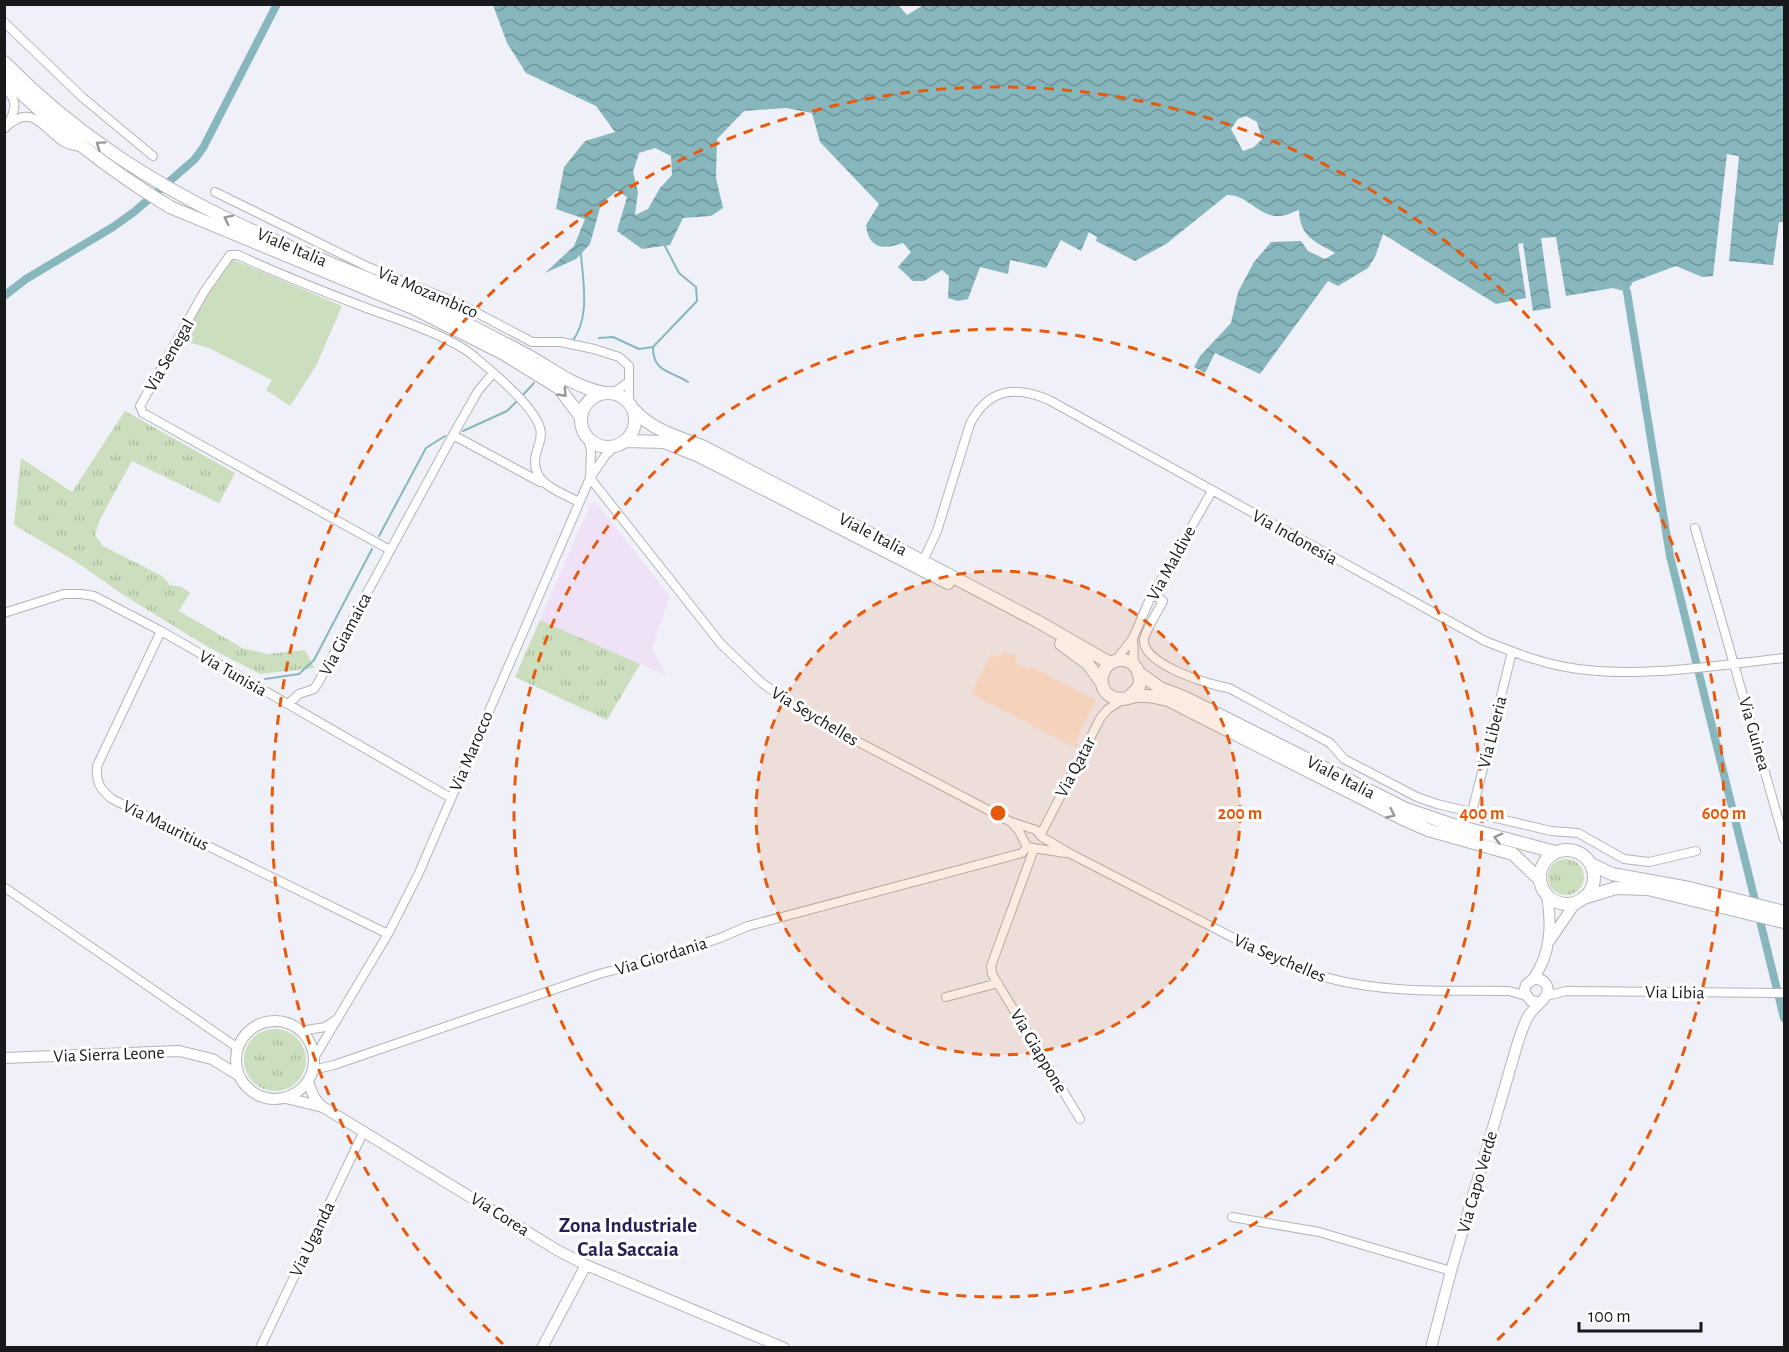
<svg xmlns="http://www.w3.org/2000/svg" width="1789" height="1352" font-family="'Alegreya Sans',sans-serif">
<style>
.commercial{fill:#efe2f6}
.education{fill:#f8e3d5}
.grass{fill:url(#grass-tufts)}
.park{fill:#cbdebd}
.water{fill:url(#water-waves);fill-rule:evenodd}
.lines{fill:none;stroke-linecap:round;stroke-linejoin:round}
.stream{stroke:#87b7bd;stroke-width:2}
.canal{stroke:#87b7bd;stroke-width:8}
.minor-casing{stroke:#b2b4ba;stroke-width:10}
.tertiary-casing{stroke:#b2b4ba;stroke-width:12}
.secondary-casing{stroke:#b2b4ba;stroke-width:14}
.minor{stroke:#fff;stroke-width:8}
.tertiary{stroke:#fff;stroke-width:10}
.secondary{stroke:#fff;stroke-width:12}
.oneway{stroke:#979898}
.ring{fill:none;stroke:#e8590c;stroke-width:3;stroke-dasharray:10 8}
.labels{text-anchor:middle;stroke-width:6;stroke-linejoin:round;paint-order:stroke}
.street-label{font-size:18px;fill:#18191b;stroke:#fff}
.quarter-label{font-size:21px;font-weight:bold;fill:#261f58;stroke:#fff}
.centre{fill:#e8590c;stroke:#fff;stroke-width:3}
.ring-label{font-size:18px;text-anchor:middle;font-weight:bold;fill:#e8590c;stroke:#fff;stroke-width:6;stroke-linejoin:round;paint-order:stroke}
</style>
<defs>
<pattern id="grass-tufts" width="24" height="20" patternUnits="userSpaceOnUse" patternTransform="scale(1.5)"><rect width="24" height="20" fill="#cbdebd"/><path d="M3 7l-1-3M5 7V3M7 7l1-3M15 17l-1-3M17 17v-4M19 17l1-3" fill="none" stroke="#aebea2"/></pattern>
<pattern id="water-waves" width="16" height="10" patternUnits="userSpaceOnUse" patternTransform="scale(1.5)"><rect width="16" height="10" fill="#87b7bd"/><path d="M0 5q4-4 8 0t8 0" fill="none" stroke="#6d9499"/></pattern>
</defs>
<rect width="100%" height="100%" fill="#f0f1f8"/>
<path class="commercial" d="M591,503H596L670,596L652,647L667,676L540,620Z"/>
<path class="education" d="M1003,651L1017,656L1015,663L1028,669L1030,666L1096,700L1075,742L1078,744L1076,748L971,694L991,654L999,658Z"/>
<path class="grass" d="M125,411L235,473L219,503L132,461L100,519L95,535L103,546L162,576L170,585L182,587L190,593L179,611L242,648L268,654L305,650L314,668L260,674L208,647L125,596L75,561L14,525L21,458L72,492Z
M540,620L640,664L607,720L515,677Z
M1548 877a18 18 0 1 1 36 0a18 18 0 1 1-36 0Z
M244 1060a31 31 0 1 1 62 0a31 31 0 1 1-62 0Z"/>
<path class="park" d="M229,258L342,306L316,366L290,406L266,390L272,380L209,348L181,340Z"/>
<path class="water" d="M898,5L907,15L925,4L1784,5V222H1779L1773,265L1729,261L1739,156L1727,154L1713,276L1702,277L1676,266L1633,282L1627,292L1613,288L1566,296L1556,237L1541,238L1551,308L1533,311L1523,243L1518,244L1526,298L1496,304L1383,234L1375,257L1368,268L1338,286L1328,281L1260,374L1215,353L1205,373L1194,367L1200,356L1231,323L1238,292L1254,262L1271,242L1301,241L1308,251L1325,259L1335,253C1314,241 1300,237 1299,210C1293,212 1286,216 1280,216C1260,218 1247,194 1227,195L1166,244L1135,261L1096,241L1097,237L1089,232L1081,251L1061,240L1046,268L1010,260L1008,274L980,267L968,299L958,301L948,298L949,276L942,270L924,281H913L898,267L911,252L903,243C883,250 869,249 866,225L879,204L820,142L812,113L786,108L744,111L717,139L716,178L723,208L711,216L683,218L670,245L642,249L617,231L627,197L617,191L601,204L590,244L576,259L545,273L574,246L585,219L556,209L564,167L585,141L615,132L596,106L526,73L507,43L493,5ZM1246,116L1257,122L1262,139L1254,147L1243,151L1231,129L1238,119ZM655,148L671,156L672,175L660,188L648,209L635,215L638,192L633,172L639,153Z"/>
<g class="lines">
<path class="stream" d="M599,338L613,337L639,349L653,347L697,301L696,287L679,273L665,246
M571,343C591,319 583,282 581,254
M653,348C653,372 671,371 688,382
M521,397L534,383
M463,431L507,411L517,401
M379,536L426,448L445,436
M265,679L299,674L314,660L372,549"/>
<path class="canal" d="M1627,292L1670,556L1784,1018
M4,296L26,279L113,227L134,212L194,160L203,148L277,4"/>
<g class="minor-casing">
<path id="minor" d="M4,22L82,97L153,156
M4,87C17,100 17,106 9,123
M4,129C30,102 42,126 62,141C67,144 74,146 80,147
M215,192L368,267L462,305L532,342H561L594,349L619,357L629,366V402
M613,393L627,383
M453,435L540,482
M588,438L591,451L590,478
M590,478L721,644L762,683L809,716L1011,822L1036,830L1042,837L1071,854L1280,962C1305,971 1330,980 1356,984C1406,993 1459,990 1509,991L1526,996
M1695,528L1784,839
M390,550L143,413L140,406L204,292L230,255H238C279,274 322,291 364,307C396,319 451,336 476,358C493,372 534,407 540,428C543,438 538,445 536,454C529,483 558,491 579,502
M923,561L937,531L970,424C988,389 1014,385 1049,400L1485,641C1515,653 1546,665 1578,669C1646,678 1716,665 1784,658
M1153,594L1163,601C1159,609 1145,632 1144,639C1141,664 1209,685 1229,688L1330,743L1344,759L1417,797L1437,804L1551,831L1578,833L1624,859L1649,862L1696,851
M4,613L64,594H81L94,596L161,631L451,798
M161,631L97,766C96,783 100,789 112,799L388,934
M1133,638L1134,665
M1116,660L1133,638L1149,601L1212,491
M288,704L299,694L314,689L318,683L453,435L478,391L493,373
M1472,812L1512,652
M1012,823L1019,831L1027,847L1065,853
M1041,834L1101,717L1108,709L1123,699
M1034,849L991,966L992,974L1080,1119
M4,887L238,1048
M1546,996L1566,991L1784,993
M946,997L998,983
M301,1031L325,1027L337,1019
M314,1058L388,934L418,875L590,478L605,456L614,447
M313,1070L334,1065L599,974L657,959L720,938L748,926L1022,853L1027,847
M1232,1217L1319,1232L1451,1271
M260,1348L364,1131"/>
</g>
<g class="tertiary-casing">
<path id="tertiary" d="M1550,940L1576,902
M1533,979C1551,954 1552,925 1547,895
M236 1060a39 39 0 1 1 78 0a39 39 0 1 1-78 0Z
M4,1058L179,1051L212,1059L238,1075
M308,1082L314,1097L322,1107
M286,1098L323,1107L557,1250L586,1265L784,1348
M542,1348L586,1265
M1431,1348L1451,1271L1518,1042C1521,1033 1524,1023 1529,1015C1534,1006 1554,996 1546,984C1542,979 1538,979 1533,979L1526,985L1524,992L1531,1001L1539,1002"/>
</g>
<g class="secondary-casing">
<path id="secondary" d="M4,62C74,133 148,181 238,224C297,252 359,273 418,300C455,317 491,336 527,355C556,371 570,385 604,393
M4,76C54,127 109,170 170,207L413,308L504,354L559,388L581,417
M581 420a27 27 0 1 1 54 0a27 27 0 1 1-54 0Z
M634,410C653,431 679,437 704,447L1037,621L1110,663
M626,441L664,442L699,456L948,583
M1061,644L1088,664L1101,682
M1139,673L1160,688L1184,697L1406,809L1450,824L1555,852
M1129,697L1139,687C1142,674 1136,660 1121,660C1101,660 1094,688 1112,697C1121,702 1130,696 1140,696C1149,695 1159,698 1168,700L1403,819L1428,830L1513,854L1539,879
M1540 877a27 27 0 1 1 54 0a27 27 0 1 1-54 0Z
M1591,864L1612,874L1689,888L1784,912
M1583,898L1616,888L1648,889L1784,922"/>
</g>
<use href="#minor" class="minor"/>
<use href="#tertiary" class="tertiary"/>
<use href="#secondary" class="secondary"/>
</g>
<defs><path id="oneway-chevron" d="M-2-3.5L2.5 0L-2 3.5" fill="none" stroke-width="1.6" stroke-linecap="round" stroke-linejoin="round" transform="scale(1.5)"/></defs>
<g class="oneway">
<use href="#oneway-chevron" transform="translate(100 145) rotate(-145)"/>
<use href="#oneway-chevron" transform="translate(228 219) rotate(-154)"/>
<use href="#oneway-chevron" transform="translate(563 393) rotate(46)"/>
<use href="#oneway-chevron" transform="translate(1391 814) rotate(25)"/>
<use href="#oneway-chevron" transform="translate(1498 838) rotate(-165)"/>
</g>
<circle cx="998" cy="813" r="242" fill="#e8590c" fill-opacity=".12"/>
<g class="ring">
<circle cx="998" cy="813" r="242"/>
<circle cx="998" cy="813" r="484"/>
<path d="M503 1344A726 726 0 1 1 1493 1344"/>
</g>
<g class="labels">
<g class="street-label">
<text transform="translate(292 247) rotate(23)" y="6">Viale Italia</text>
<text transform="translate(428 292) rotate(23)" y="6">Via Mozambico</text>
<text transform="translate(169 355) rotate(-60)" y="6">Via Senegal</text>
<text transform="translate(873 534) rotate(27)" y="6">Viale Italia</text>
<text transform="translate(1295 537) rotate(29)" y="6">Via Indonesia</text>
<text transform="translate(1171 563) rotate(-61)" y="6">Via Maldive</text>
<text transform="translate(345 634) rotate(-62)" y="6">Via Giamaica</text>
<text transform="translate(233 673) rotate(30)" y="6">Via Tunisia</text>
<text transform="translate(815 716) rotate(31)" y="6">Via Seychelles</text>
<text transform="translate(1492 732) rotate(-76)" y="6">Via Liberia</text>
<text transform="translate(1755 734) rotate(74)" y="6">Via Guinea</text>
<text transform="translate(471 751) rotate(-67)" y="6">Via Marocco</text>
<text transform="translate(1075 767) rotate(-62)" y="6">Via Qatar</text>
<text transform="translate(1341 777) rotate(27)" y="6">Viale Italia</text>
<text transform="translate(166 825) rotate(26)" y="6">Via Mauritius</text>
<text transform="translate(661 956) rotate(-17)" y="6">Via Giordania</text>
<text transform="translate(1280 958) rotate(23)" y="6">Via Seychelles</text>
<text transform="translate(1675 992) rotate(1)" y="6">Via Libia</text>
<text transform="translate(1039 1051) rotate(59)" y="6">Via Giappone</text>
<text transform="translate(109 1054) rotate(-2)" y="6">Via Sierra Leone</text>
<text transform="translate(1477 1182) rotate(-74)" y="6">Via Capo Verde</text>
<text transform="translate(500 1214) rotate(32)" y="6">Via Corea</text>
<text transform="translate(312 1239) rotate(-64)" y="6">Via Uganda</text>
</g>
<g class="quarter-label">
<text x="628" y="1232">Zona Industriale<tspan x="628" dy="24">Cala Saccaia</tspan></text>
</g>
</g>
<circle cx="998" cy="813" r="9" class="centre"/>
<g class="ring-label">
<text x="1240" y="819">200 m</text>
<text x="1482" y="819">400 m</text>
<text x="1724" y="819">600 m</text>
</g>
<rect width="1789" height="1352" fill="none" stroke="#18191b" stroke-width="12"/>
<path d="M1579 1322v9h122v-9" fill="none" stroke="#18191b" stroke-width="3"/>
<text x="1588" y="1322" font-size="18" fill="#18191b" stroke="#ffffff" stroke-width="4.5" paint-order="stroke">100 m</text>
</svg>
